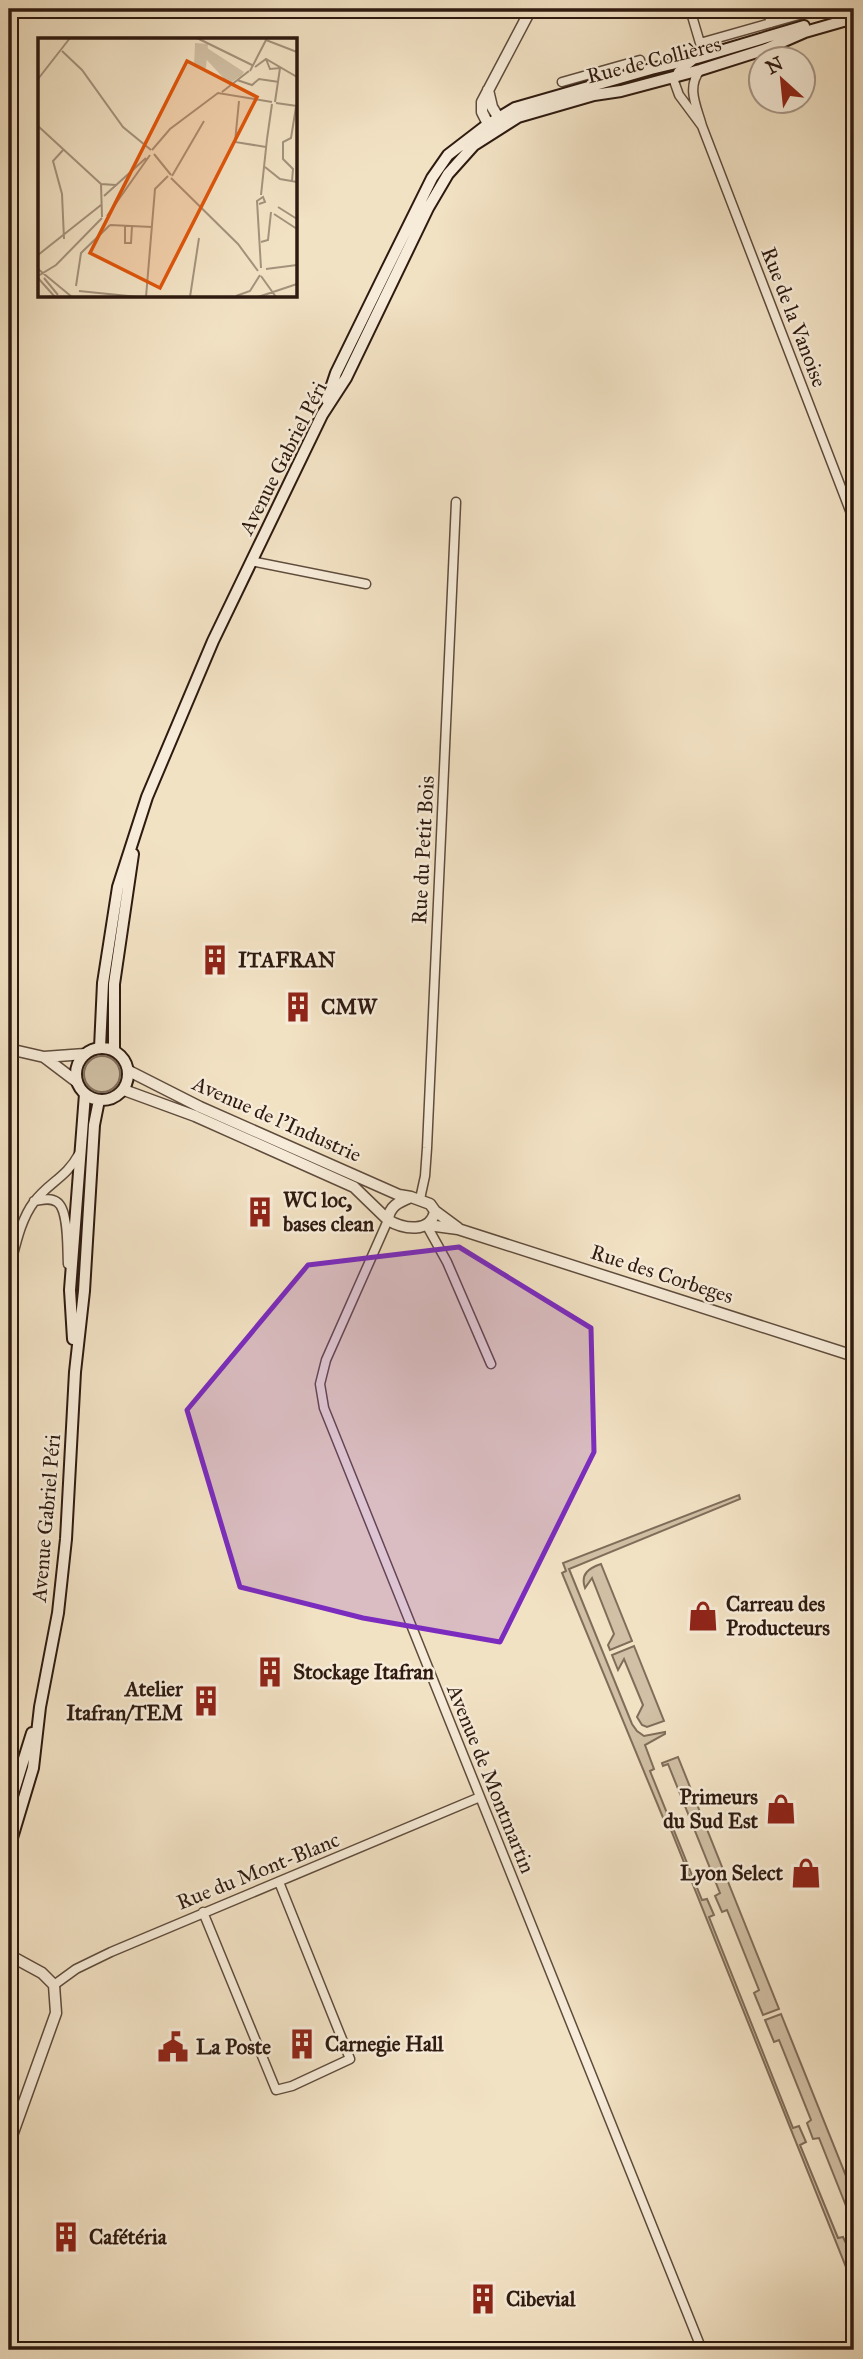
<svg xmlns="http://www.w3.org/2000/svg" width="863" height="2359" font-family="'IM FELL Great Primer',serif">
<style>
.grass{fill:#d1c0a5;stroke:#806d5a;stroke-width:2}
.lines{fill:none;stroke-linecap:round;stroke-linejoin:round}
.minor-casing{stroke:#5f4c3d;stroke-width:11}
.tertiary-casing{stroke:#5f4c3d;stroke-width:13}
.secondary-casing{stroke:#2e1a10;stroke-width:14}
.minor{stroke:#f7ecd9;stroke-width:8}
.tertiary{stroke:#f7ecd9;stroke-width:10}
.secondary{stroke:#f7ecd9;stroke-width:10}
.marked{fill:#7b2cbf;fill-opacity:0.2;stroke:#7b2cbf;stroke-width:5;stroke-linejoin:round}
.labels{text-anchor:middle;stroke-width:5;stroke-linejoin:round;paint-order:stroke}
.street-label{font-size:21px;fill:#2e1a10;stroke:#f7ecd9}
.poi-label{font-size:21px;font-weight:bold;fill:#2e1a10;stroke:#f7ecd9;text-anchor:start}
.inset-road{fill:none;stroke:#a4927c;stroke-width:2}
.view{fill:#df560c;fill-opacity:0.15;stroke:#df560c;stroke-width:3.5}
.inset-edge{fill:none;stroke:#2e1a10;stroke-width:3.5}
</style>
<rect width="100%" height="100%" fill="#f2e2c4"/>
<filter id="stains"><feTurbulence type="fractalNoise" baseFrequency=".00286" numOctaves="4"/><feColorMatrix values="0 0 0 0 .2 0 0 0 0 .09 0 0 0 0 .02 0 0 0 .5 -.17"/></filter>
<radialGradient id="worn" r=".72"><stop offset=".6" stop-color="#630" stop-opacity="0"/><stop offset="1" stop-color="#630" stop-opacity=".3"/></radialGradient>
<path class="grass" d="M84 1074a18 18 0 1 1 36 0a18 18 0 1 1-36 0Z
M739,1495L740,1499L569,1569L632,1724L637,1731L644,1736L665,1732V1734L645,1745L654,1769L650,1771L702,1900L707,1899L714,1915L709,1917L793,2128L799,2126L806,2142L800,2145L838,2238L843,2237L853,2258L850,2269L854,2276L850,2277L667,1820H664L562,1573L566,1571L563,1563Z
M601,1564L632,1641L610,1650L608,1645L614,1634L592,1578L585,1588C580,1574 589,1568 601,1564Z
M634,1646L664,1721L647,1727L642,1725L637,1717L643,1705L624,1659L618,1670L612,1655Z
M678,1757L779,2009L763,2015L754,1993L759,1990L727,1910L722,1912L715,1896L720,1893L668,1764L663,1766L662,1763Z
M781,2014L854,2196V2226L819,2138L813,2139L807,2123L811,2120L779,2040L774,2042L765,2020Z"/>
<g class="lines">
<g class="minor-casing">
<path id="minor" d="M767,9L771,23
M692,16L700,43L820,9
M692,61L678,72L674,81L679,95L702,126C697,107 686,88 700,70
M562,82L640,60
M702,126L854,521
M251,561L366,584
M420,1199L425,1176L427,1148L456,502
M34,1201C42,1200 50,1197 57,1202C69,1210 67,1250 68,1264
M388,1220L326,1360L320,1384L324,1408L702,2350
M427,1226L447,1262L491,1364
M9,1270C15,1249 20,1220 34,1202C49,1182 66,1178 79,1154
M203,1912L276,2090L292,2086L350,2059L279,1882
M54,1985L76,1969L111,1952L480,1797"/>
</g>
<g class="tertiary-casing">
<path id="tertiary" d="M488,90L492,107L503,125
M491,130L482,112V102L531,9
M9,1049L44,1057L85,1054
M44,1057L77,1082
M129,1071L200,1107L399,1195L411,1197
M124,1090L195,1116L354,1187L387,1219
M411,1197L430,1204L435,1211C431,1234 403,1229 388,1220C389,1206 399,1202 411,1197Z
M435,1211L458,1228
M428,1225L458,1229L854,1356
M9,1955L42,1973L54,1985L56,2013L9,2144"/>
</g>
<g class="secondary-casing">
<path id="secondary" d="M327,400L336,373L385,273L432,178L448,155L487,125L515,108L651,69L697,58L804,26
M76 1074a26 26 0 1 1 52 0a26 26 0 1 1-52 0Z
M100,1048L103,983L118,887L147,797L213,641L322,415L346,378L428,208L448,174L474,145L518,117L594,95L621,91L700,70L766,49L805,32L854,18
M114,1050V984L133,854
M73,1339L70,1290L85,1094
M9,1807L32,1733
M9,1848L33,1768L40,1707L58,1613L66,1539L75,1372L84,1291L94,1125L99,1100"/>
</g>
<use href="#minor" class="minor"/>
<use href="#tertiary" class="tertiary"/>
<use href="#secondary" class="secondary"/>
</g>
<path class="marked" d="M459,1247L591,1328L594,1452L500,1642L363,1618L240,1587L187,1410L308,1265Z"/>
<defs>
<g id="building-bare" transform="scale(2.415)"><path d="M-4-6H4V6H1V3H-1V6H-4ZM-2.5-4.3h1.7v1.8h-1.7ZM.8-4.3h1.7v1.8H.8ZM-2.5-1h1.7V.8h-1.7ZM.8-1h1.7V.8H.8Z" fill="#8f2418" stroke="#f7ecd9" stroke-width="2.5" paint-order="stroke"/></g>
<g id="shop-bare" transform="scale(2.415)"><path d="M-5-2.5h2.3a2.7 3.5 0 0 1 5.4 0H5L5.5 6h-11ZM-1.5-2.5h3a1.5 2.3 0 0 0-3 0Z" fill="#8f2418" stroke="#f7ecd9" stroke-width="2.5" paint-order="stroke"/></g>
<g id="civic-bare" transform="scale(2.415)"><path d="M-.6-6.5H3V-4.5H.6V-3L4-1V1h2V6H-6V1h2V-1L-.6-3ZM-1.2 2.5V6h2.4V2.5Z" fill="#8f2418" stroke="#f7ecd9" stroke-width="2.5" paint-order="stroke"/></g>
</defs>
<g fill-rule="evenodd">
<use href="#building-bare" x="215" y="960"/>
<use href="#building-bare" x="298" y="1007"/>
<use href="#building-bare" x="260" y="1212"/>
<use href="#shop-bare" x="703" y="1616"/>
<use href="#building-bare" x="270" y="1672"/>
<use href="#building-bare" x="206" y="1701"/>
<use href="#shop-bare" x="781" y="1809"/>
<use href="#shop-bare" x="806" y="1873"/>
<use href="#building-bare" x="302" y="2044"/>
<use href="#civic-bare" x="173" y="2047"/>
<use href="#building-bare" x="66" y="2237"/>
<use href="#building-bare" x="483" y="2299"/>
</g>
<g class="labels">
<g class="street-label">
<text transform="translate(654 60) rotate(-14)" y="7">Rue de Collières</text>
<text transform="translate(794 317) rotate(69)" y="7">Rue de la Vanoise</text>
<text transform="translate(283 458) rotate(-63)" y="7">Avenue Gabriel Péri</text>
<text transform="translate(423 850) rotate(-87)" y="7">Rue du Petit Bois</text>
<text transform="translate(277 1119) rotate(24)" y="7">Avenue de l'Industrie</text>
<text transform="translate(662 1274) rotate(18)" y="7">Rue des Corbeges</text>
<text transform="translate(46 1518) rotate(-85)" y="7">Avenue Gabriel Péri</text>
<text transform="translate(491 1779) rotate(68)" y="7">Avenue de Montmartin</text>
<text transform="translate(258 1871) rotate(-22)" y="7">Rue du Mont-Blanc</text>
</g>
<g class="poi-label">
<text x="238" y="967">ITAFRAN</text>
<text x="321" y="1014">CMW</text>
<text x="283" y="1207">WC loc,<tspan x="283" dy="24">bases clean</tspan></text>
<text x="726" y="1611">Carreau des<tspan x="726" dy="24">Producteurs</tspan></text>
<text x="293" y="1679">Stockage Itafran</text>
<text x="183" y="1696" text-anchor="end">Atelier<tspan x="183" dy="24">Itafran/TEM</tspan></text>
<text x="758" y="1804" text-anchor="end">Primeurs<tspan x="758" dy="24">du Sud Est</tspan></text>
<text x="783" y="1880" text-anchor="end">Lyon Select</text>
<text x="325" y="2051">Carnegie Hall</text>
<text x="196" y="2054">La Poste</text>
<text x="89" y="2244">Cafétéria</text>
<text x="506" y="2306">Cibevial</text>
</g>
</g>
<g transform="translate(38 38)">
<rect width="259" height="259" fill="#f2e2c4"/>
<path d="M157,5L170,6L168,30L156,29Z" fill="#d1c0a5"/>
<path d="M166,8L206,34L204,37L191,46L167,20Z" fill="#d1c0a5"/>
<path class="inset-road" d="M159,0L214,27M24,13L44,32L85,89L113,112M228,21L232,31L242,30L237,64M217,29L228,21L259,39M212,33L228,2L259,14M0,41L32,0M199,42L214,47L221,41L241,44M184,54L211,33M201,63L197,104L228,109M238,65L259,68M0,88L63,146L78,147M229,101L234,66M114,112L132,91L180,55L234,64M116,116L133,137M227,129L242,141L259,144M134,138L166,83M133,140L200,206L220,233M254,143L255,131L245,121V104L253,100L258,69M63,146L64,179M223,157L229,101M66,158L108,120M221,166L227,164L225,159L219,163L223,230M240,169L259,181M236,176L259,191M69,178L112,117M72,187L114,189M87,187V205H93L94,188M26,201L24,156L15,123L26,111M223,204L230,202L233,174M0,217L63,167M0,231L34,259M228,231L259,227M0,238L18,227L64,180M223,238L238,259M0,240L17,259M6,240L20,257M38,248L43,215L72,187M41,253L100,259M198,258L212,253L222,237M108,259L117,151L130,138M152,259L161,200M220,259L259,246"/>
<path class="view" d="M149,23L219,59L122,250L52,215Z"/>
<rect width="259" height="259" class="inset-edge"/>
</g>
<rect width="863" height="2359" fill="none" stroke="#f2e2c4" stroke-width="35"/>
<rect x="10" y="10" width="842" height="2338" fill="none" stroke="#2e1a10" stroke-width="3.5"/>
<rect x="18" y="18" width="828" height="2324" fill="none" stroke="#2e1a10" stroke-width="2"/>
<g transform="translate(782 80) rotate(333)"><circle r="33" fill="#f7ecd9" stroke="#a79889" stroke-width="2"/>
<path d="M0-5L12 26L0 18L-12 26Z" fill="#8f2418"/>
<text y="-10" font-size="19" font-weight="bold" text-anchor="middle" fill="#2e1a10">N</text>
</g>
<rect width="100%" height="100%" filter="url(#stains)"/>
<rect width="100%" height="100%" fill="url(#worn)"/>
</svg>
